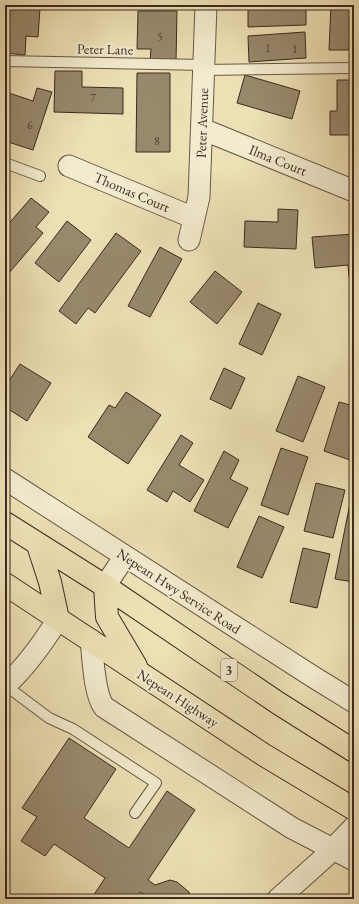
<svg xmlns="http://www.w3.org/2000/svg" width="359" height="904" font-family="'EB Garamond',serif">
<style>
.building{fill:#98896d;stroke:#3c2a20}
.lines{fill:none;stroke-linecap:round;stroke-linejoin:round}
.service-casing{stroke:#685845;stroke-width:12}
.minor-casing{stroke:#685845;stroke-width:23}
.trunk-casing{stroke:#3c2a20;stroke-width:24}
.service{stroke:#f3ebcf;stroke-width:10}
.minor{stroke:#f3ebcf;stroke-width:21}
.trunk{stroke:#ede0b5;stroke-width:22}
.labels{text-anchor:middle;stroke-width:4;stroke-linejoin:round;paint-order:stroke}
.number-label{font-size:12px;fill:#534233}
.shield{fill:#f3ebcf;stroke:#736454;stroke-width:1}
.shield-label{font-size:13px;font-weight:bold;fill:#3c2a20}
.street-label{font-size:14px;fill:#3c2a20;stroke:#f3ebcf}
</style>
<rect width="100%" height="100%" fill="#ede0b5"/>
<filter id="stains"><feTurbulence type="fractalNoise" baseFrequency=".005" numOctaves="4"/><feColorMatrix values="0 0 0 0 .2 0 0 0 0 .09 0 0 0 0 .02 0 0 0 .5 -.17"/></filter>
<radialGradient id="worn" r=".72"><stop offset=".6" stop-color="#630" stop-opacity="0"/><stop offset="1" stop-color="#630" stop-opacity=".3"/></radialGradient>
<path class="building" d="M7,5L40,8L38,37L26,36L25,55L5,53V20Z
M149,5H175V9L148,7Z
M248,5H306V25L248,27Z
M331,5H354V31H350L349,50H329Z
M138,11H177L176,62L150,61L151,49H137Z
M305,32L306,58L249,62L248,36Z
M55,71H82V87L123,88V114L54,112Z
M137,73H170V152H136Z
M245,75L300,91L292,119L237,103Z
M337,80H354V135H330V111H337Z
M37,88L52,92L33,150L5,141V105L9,93L33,101Z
M31,198L49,212L36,227L43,233L9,273L5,270V228Z
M278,209L298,210L296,249L244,247L245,221L278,222Z
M67,221L91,240L59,282L35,263Z
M116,233L141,251L95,313L88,308L76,324L59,311Z
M354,234V276L349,277L348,265L315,268L312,237Z
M160,247L182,259L150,317L128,306Z
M215,271L242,292L217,324L190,302Z
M258,303L281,314L262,355L239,344Z
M20,364L51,383L27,421L5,407V387Z
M224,368L245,378L231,409L210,399Z
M298,376L325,387L303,442L276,431Z
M126,392L161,415L128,464L88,437L109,405L115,408Z
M339,402L354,406V446L350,460L324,451Z
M181,435L193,443L179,465L204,480L190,502L173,491L167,502L147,490Z
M281,448L308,457L288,515L261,505Z
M224,451L239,460L230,479L248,488L228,528L194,511Z
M316,483L345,490L333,538L304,531Z
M352,493H354V582L335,579Z
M259,516L284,527L262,578L237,567Z
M303,548L330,554L317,608L290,602Z
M69,738L116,769L84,818L129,848L167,791L195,810L148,880L155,885L170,880L177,882L189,892L191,899H146L147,896L140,892L136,899H91L105,878L54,844L45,856L21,841L37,817L22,808Z"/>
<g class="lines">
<g class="service-casing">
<path id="service" d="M5,61L204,65
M204,70L354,68
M5,163L40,176
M5,685L49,718L73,729L156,783L135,813"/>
</g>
<g class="minor-casing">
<path id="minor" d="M202,129L354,191
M69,166L194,218
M189,240L199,197L206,5
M5,479L315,678L354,702
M105,586L125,556
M91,640C93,657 94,694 104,707L292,828L354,860
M5,686C27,666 43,643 58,619
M278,899L325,857L354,827"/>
</g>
<g class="trunk-casing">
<path id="trunk" d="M5,523L105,586L278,703L354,751
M38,545L50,582L58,619
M5,584L264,755L354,809
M105,586L107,617L136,666"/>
</g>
<use href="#service" class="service"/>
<use href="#minor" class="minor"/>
<use href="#trunk" class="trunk"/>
</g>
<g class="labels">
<g class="number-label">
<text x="160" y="40">5</text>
<text x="268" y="52">1</text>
<text x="295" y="53">1</text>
<text x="93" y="102">7</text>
<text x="30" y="129">6</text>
<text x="157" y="145">8</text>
</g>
<rect class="shield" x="221" y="659" width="16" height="22" rx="3"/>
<g class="shield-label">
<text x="229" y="675">3</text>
</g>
<g class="street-label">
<text transform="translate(105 49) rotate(1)" y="5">Peter Lane</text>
<text transform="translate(202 123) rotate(-88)" y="5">Peter Avenue</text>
<text transform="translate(278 160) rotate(22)" y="5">Ilma Court</text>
<text transform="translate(132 192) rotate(23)" y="5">Thomas Court</text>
<text transform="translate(179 591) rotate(33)" y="5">Nepean Hwy Service Road</text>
<text transform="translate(178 698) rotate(33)" y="5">Nepean Highway</text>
</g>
</g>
<rect width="359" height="904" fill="none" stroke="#ede0b5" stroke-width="20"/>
<rect x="6" y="6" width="347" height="892" fill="none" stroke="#3c2a20" stroke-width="2"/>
<rect x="10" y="10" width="339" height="884" fill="none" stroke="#3c2a20"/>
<rect width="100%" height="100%" filter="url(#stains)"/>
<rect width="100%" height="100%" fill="url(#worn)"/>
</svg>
